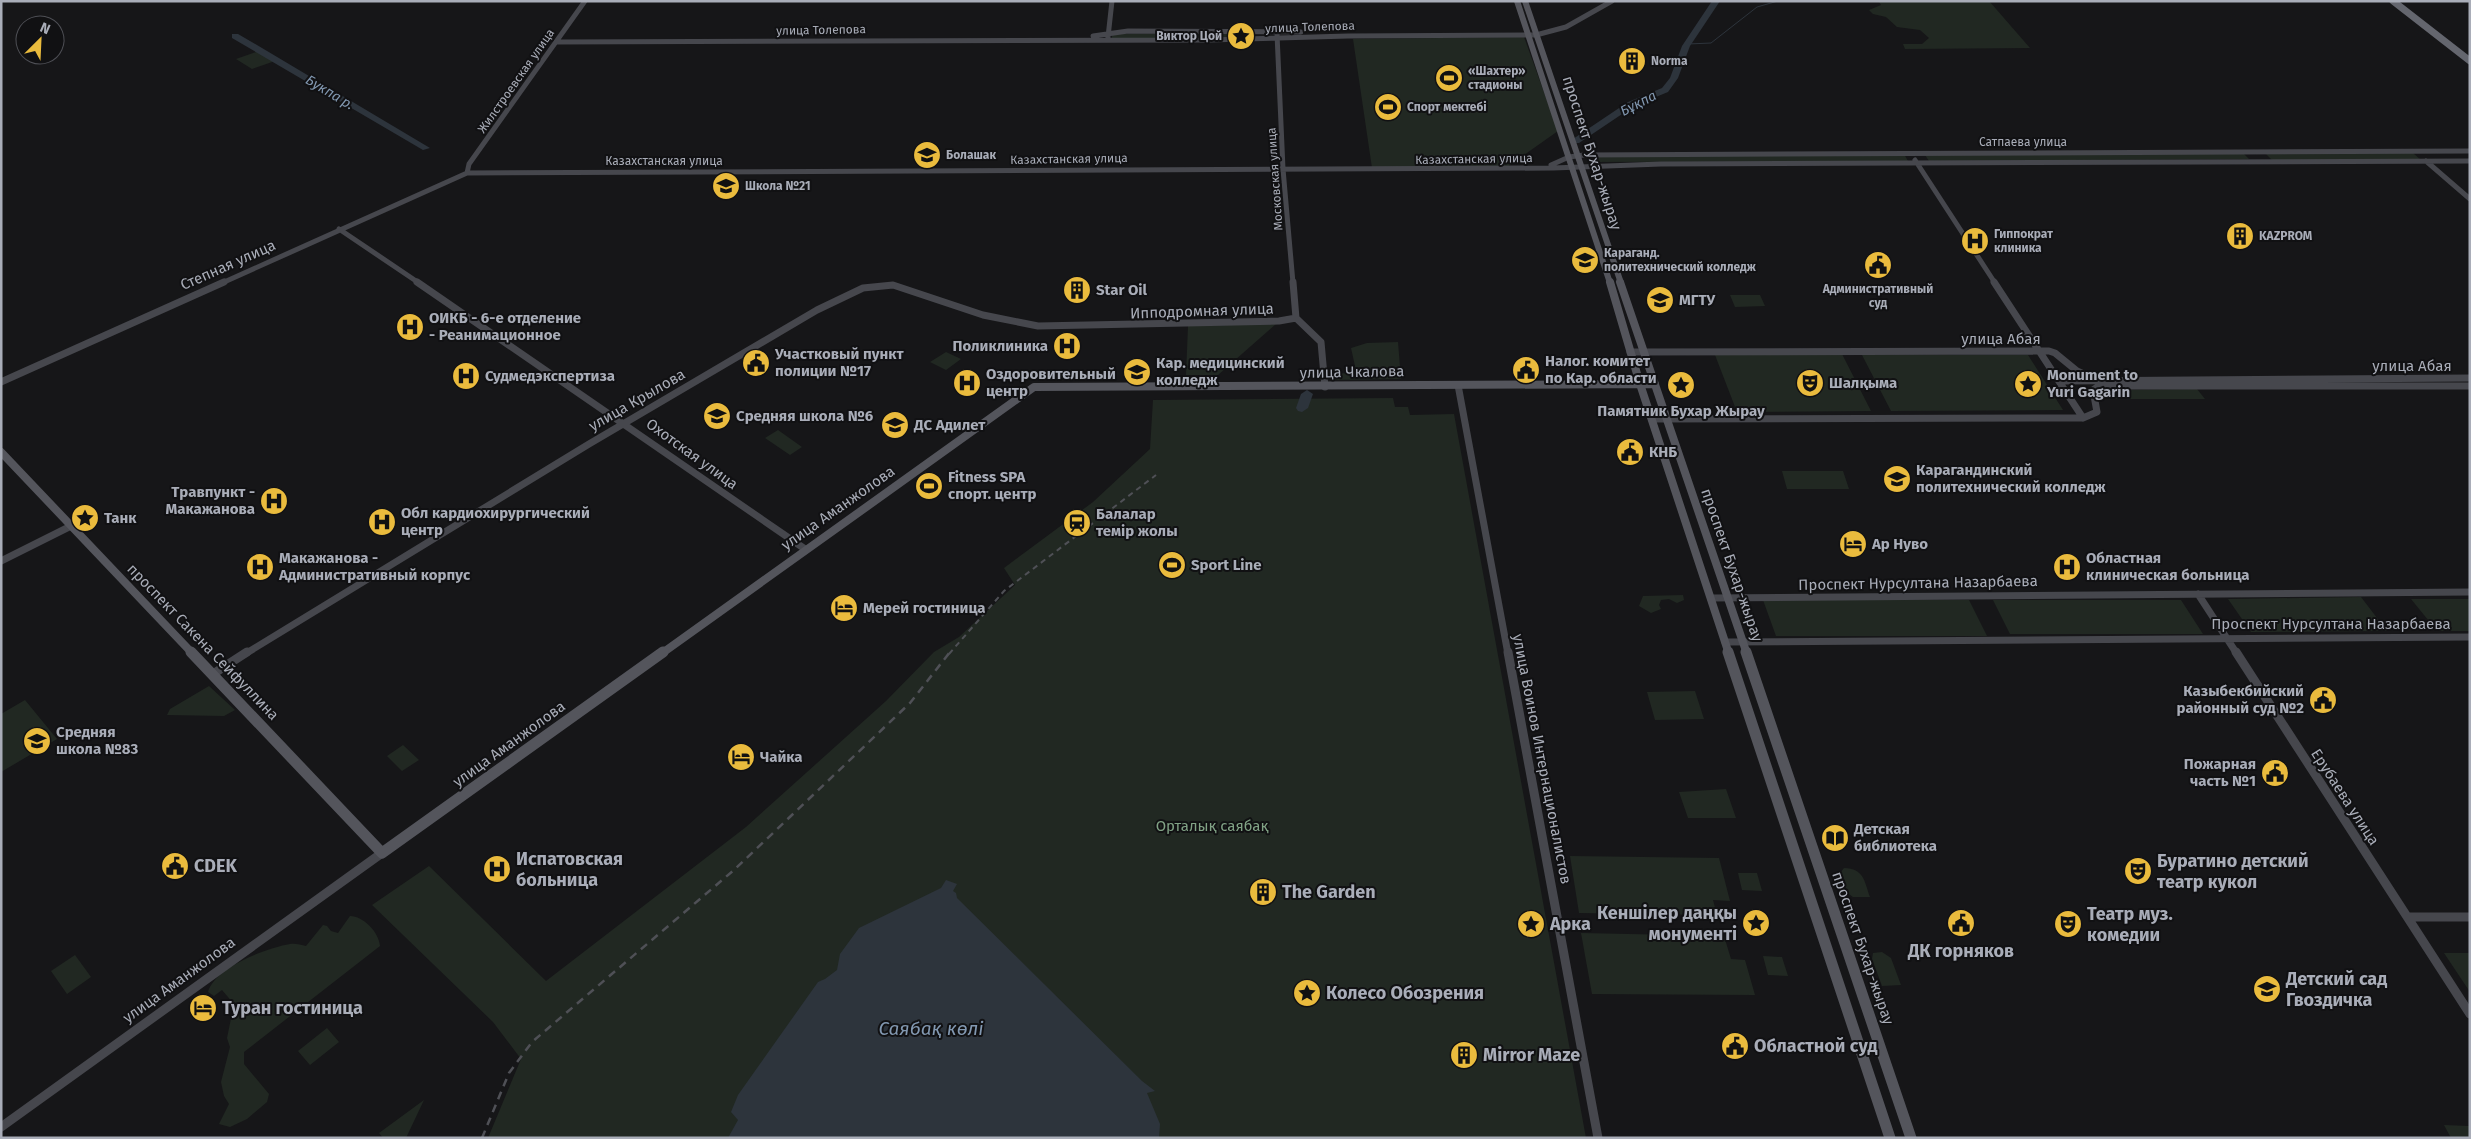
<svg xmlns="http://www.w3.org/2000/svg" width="2471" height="1139" font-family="'Fira Sans',sans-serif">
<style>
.green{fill:#212822}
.water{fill:#2d343c}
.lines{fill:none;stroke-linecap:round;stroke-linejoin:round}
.stream{stroke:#2d343c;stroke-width:1}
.river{fill:#2d343c;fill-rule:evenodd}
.secondary-far2{stroke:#46474d;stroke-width:5}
.secondary-far1{stroke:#46474d;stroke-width:7}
.secondary{stroke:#46474d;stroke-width:9}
.primary-far2{stroke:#54555c;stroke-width:6}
.primary-far1{stroke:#54555c;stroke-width:8}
.primary{stroke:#54555c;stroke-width:11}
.highway{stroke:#64666e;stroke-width:7}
.rail-far1{stroke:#4f5056;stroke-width:2;stroke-dasharray:5.5 4.5;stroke-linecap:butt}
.rail{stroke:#4f5056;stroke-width:2.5;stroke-dasharray:8 6;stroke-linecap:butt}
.labels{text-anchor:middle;stroke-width:4;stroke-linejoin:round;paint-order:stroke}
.far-street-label{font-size:12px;fill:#a9adb8;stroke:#111113}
.far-poi-label{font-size:12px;font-weight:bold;fill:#a9adb8;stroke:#111113;text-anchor:start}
.far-water-label{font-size:14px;font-style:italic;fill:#8298b1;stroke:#111113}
.street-label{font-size:15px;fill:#a9adb8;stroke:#111113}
.poi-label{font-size:15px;font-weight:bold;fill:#a9adb8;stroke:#111113;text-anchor:start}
.park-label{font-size:15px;fill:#81a285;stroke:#111113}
.near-poi-label{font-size:18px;font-weight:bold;fill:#a9adb8;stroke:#111113;text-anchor:start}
.near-water-label{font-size:19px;font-style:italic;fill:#8298b1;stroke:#111113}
</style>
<rect width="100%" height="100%" fill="#161618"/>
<path class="green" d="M1815,1L1990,2L2030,48L1905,49L1903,44H1922L1929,38L1920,30L1897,27L1886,17L1873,14L1869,10L1881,5L1879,2Z
M1247,33V38H1112V34Z
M1524,37L1558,131L1507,167L1372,168L1353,39Z
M259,51L275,61L252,69L236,59Z
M2243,153L2249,159L1929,161L1925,155Z
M2265,153H2413L2421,160H2272Z
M1904,154L1908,161L1588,162L1586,156Z
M1730,295H1760L1765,306L1735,307Z
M1276,324L1218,375H1186L1188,326Z
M1398,342L1401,379L1330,380L1329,374L1348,373L1355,366L1351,348L1367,343Z
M946,352L961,359L946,370L930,362Z
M1842,354L1871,411L1737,412L1715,355Z
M1862,355H2028L2063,410L1891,411Z
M2197,389L2205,399H2115L2109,390Z
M1393,398L1395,407H1408L1410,415L1454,414L1586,1138H488L521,1059L493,1022L372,905L429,866L546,981L746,827L886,701L934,652L959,637L1015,585L1004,568L1093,502L1150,449L1153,400Z
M778,430L802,447L790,455L765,438Z
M1782,471H1843L1849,489H1787Z
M1683,595L1684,600L1677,603L1669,599L1661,600L1659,605L1661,609L1651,613L1639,606L1643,596Z
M2361,597L2387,631L2251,632L2228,599Z
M2411,599H2470V631H2437Z
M1763,600H1969L1987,636H1776Z
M1993,600H2181L2203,634H2010Z
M209,686L235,710L224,716L167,715L170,709Z
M1695,691L1704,719L1655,720L1647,692Z
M25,700L57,739L1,772V714Z
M403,745L419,760L402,771L387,756Z
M1726,789L1736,818H1688L1679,792Z
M1570,856L1719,858L1730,901L1713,900L1717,915L1579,913Z
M1844,868C1864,869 1864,880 1870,897H1853L1846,892L1840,873Z
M1738,873H1757L1762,891L1742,890Z
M350,916C363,916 379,932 380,946L244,1052V1064L269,1094L267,1102L247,1119L230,1127L219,1124L229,1104L224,1096L221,1082L230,1047L227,1038L234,1004L222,990L214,996L208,992C215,967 267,948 290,944C295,943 301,945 306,946L323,925L327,926L331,931L338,933Z
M1581,933L1724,936L1731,959L1745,960L1755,995L1592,994Z
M1882,952L1891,958L1901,985L1882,986L1872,959L1873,953Z
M2444,953H2470V992Z
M75,955L91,977L67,994L51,971Z
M1763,956L1782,957L1788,976L1768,975Z
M327,1028L339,1042L310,1065L298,1051Z
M424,1100L406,1138H383L379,1133Z
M2444,1125L2469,1126L2470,1138H2451Z"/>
<path class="water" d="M946,880L957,884L953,891L956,893L957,898L1142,1081L1155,1091L1147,1093L1160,1124L1159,1138H728L738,1120L731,1112L738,1095L818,982L825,979L837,970L840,954L859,928L941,888Z"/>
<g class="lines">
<path class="stream" d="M1688,44L1711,43L1757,7L1778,1"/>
<path class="river" d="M1712,1H1720L1690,46L1678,78L1668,92L1634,106L1579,143H1573V139L1628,102L1662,88L1670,78L1682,46Z
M232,34H238L262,48L430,148L423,150L232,38Z
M1307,390L1313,394L1308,408L1302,412L1298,411L1296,408L1301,394Z"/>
<path class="secondary-far2" d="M1277,34L1283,169L1293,283
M1093,36L1128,31L1301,32
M1108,37L1112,1
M556,42L1209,40L1348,36L1536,35L1566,27L1612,1
M1915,160L1995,283
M2426,161L2470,199
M1551,165L1569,157L1584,155L2470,151
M467,173L469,164L585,1
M339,229L419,283
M222,283L467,173L1553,168L1661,164L2470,161"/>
<path class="secondary-far1" d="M417,282L805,549
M1293,282L1296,318
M1994,282L2083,418
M1296,318L1321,342L1325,387
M1630,352L2049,351L2055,353L2077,371L2099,381
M2061,381L2470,378
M1,382L224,282
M1458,385L1508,654
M2099,386H2470
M1652,419L2083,418L2097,412L2093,390L2099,386
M1,561L71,526
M2198,594L2237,654
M1712,598L2470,592
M1725,642L2470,637
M245,654L589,444L817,310L863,288L893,285L983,315L1038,326L1279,321L1296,318"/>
<path class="secondary" d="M1508,652L1598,1138
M2236,652L2470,1014
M213,674L247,652
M2408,917H2470
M1,1127L382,853"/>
<path class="primary-far2" d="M1517,1L1610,283
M1525,1L1621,283"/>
<path class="primary-far1" d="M1610,282L1640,384L1729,654
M1620,282L1747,654
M1,452L193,654
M661,654L1034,387L1655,384"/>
<path class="primary" d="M191,652L382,853L663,652
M1728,652L1890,1138
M1746,652L1911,1138"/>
<path class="highway" d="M2393,1L2470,61"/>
<path class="rail-far1" d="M949,654L1004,591L1156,475"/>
<path class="rail" d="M482,1138L509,1073L532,1042L734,870L910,703L950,652"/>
</g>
<defs>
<g id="sight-disc" transform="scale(1.4375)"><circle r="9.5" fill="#eabb3d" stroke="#111113"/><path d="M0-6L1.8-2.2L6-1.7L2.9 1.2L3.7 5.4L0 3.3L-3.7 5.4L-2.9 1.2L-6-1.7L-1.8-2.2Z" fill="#111"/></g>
<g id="building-disc" transform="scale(1.4375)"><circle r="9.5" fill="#eabb3d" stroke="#111113"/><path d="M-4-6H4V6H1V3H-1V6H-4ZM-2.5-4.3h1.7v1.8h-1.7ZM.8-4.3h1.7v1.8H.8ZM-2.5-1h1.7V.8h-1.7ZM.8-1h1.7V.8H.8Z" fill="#111"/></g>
<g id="stadium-disc" transform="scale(1.4375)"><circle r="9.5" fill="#eabb3d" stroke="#111113"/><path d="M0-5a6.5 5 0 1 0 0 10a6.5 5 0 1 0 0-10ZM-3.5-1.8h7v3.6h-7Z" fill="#111"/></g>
<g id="university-disc" transform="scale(1.4375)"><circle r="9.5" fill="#eabb3d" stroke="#111113"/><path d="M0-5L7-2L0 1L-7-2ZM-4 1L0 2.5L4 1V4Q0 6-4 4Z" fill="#111"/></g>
<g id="school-disc" transform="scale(1.4375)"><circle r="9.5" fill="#eabb3d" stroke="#111113"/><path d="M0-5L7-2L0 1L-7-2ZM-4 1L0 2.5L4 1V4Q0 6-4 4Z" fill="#111"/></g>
<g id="hospital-disc" transform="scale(1.4375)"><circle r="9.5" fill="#eabb3d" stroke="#111113"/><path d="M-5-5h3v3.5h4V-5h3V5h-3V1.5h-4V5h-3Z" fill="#111"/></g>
<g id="civic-disc" transform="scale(1.4375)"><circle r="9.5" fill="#eabb3d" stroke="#111113"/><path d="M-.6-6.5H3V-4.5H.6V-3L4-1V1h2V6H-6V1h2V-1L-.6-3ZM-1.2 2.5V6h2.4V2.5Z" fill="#111"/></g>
<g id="theatre-disc" transform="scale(1.4375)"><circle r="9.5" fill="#eabb3d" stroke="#111113"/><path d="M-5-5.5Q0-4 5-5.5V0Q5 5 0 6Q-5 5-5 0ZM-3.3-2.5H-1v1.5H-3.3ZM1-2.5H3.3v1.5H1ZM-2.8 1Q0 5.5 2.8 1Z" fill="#111"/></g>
<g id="station-disc" transform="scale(1.4375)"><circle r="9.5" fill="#eabb3d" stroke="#111113"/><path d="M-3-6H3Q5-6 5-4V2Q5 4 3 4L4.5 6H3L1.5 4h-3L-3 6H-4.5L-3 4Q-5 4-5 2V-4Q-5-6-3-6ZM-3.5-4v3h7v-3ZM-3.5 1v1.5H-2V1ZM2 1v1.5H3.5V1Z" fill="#111"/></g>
<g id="hotel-disc" transform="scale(1.4375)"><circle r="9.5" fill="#eabb3d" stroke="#111113"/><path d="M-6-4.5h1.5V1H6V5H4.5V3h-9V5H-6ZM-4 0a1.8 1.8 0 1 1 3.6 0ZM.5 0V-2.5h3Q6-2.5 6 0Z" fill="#111"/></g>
<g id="library-disc" transform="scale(1.4375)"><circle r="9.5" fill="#eabb3d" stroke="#111113"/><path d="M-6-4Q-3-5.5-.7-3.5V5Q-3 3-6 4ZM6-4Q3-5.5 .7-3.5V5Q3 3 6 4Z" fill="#111"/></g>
</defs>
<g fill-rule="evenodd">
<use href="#sight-disc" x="1241" y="36"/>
<use href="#building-disc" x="1632" y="61"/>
<use href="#stadium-disc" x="1449" y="78"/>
<use href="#stadium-disc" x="1388" y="107"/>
<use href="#university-disc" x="927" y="155"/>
<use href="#school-disc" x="726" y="186"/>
<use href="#building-disc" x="2240" y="236"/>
<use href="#hospital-disc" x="1975" y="241"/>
<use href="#university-disc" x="1585" y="260"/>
<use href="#civic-disc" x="1878" y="265"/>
<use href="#building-disc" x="1077" y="290"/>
<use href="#university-disc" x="1660" y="300"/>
<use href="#hospital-disc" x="410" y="327"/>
<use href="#hospital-disc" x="1067" y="346"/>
<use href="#civic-disc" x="756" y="363"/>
<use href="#civic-disc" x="1526" y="370"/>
<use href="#university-disc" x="1137" y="372"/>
<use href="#hospital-disc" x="466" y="376"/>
<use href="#hospital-disc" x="967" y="383"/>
<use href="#theatre-disc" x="1810" y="383"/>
<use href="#sight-disc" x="2028" y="384"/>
<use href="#sight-disc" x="1681" y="385"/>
<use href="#school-disc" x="717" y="416"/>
<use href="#school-disc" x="895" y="425"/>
<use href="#civic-disc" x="1630" y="452"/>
<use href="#university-disc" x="1897" y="479"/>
<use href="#stadium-disc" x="929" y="486"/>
<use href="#hospital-disc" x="274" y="501"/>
<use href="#sight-disc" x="85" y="518"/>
<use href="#hospital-disc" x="382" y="522"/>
<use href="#station-disc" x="1077" y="523"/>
<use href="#hotel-disc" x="1853" y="544"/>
<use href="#stadium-disc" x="1172" y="565"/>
<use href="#hospital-disc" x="260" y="567"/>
<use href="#hospital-disc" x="2067" y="567"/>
<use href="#hotel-disc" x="844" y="608"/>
<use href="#civic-disc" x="2323" y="700"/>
<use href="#school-disc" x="37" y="741"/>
<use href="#hotel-disc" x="741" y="757"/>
<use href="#civic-disc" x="2275" y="773"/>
<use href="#library-disc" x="1835" y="838"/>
<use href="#civic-disc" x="175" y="866"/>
<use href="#hospital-disc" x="497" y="869"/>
<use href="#theatre-disc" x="2138" y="871"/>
<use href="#building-disc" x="1263" y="892"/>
<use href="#sight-disc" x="1756" y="923"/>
<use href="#civic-disc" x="1961" y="923"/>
<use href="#sight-disc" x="1531" y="924"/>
<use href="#theatre-disc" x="2068" y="924"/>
<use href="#school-disc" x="2267" y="989"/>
<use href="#sight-disc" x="1307" y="993"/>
<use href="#hotel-disc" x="203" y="1008"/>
<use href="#civic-disc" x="1735" y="1046"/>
<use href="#building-disc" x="1464" y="1055"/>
</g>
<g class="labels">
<g class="far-street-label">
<text transform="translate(1310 27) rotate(-2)" y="4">улица Толепова</text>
<text transform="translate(821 30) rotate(-1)" y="4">улица Толепова</text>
<text transform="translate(516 81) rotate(-55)" y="4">Жилстроевская улица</text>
<text x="2023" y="146">Сатпаева улица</text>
<text transform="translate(1069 159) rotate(-1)" y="4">Казахстанская улица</text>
<text transform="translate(1474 159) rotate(-1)" y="4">Казахстанская улица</text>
<text x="664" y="165">Казахстанская улица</text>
<text transform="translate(1275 179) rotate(-94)" y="4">Московская улица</text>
</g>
<g class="far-poi-label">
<text x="1222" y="40" text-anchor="end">Виктор Цой</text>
<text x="1651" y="65">Norma</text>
<text x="1468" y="75">«Шахтер»<tspan x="1468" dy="14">стадионы</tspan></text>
<text x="1407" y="111">Спорт мектебі</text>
<text x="946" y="159">Болашак</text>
<text x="745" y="190">Школа №21</text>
<text x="1994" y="238">Гиппократ<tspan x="1994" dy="14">клиника</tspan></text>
<text x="2259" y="240">KAZPROM</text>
<text x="1604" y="257">Караганд.<tspan x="1604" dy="14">политехнический колледж</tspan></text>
<text x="1878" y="293" text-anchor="middle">Административный<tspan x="1878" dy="14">суд</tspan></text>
</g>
<g class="far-water-label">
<text transform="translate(330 92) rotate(31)" y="5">Букпа р.</text>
<text transform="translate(1638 103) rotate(-27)" y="5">Бұқпа</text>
</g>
<g class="street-label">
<text transform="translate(1592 153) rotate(72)" y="5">проспект Бухар-жырау</text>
<text transform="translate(228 265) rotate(-24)" y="5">Степная улица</text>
<text transform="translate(1202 311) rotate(-2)" y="5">Ипподромная улица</text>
<text x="2001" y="344">улица Абая</text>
<text x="2412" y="371">улица Абая</text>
<text transform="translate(1352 372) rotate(-1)" y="5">улица Чкалова</text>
<text transform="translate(637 400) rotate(-30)" y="5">улица Крылова</text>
<text transform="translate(692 454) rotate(36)" y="5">Охотская улица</text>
<text transform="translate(838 508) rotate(-35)" y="5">улица Аманжолова</text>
<text transform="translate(1732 565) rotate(71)" y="5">проспект Бухар-жырау</text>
<text transform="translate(1918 583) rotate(-1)" y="5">Проспект Нурсултана Назарбаева</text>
<text x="2331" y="629">Проспект Нурсултана Назарбаева</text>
<text transform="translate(203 642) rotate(46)" y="5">проспект Сакена Сейфуллина</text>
<text transform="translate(509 744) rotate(-36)" y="5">улица Аманжолова</text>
<text transform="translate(1542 759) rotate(79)" y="5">улица Воинов Интернационалистов</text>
<text transform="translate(2345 797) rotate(57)" y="5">Ерубаева улица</text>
<text transform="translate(1863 948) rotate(71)" y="5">проспект Бухар-жырау</text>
<text transform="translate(179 980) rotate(-36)" y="5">улица Аманжолова</text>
</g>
<g class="poi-label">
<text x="1096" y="295">Star Oil</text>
<text x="1679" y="305">МГТУ</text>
<text x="429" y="323">ОИКБ - 6-е отделение<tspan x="429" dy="17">- Реанимационное</tspan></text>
<text x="1048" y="351" text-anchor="end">Поликлиника</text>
<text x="775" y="359">Участковый пункт<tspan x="775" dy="17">полиции №17</tspan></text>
<text x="1545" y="366">Налог. комитет<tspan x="1545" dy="17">по Кар. области</tspan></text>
<text x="1156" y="368">Кар. медицинский<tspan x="1156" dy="17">колледж</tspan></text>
<text x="986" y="379">Оздоровительный<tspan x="986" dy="17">центр</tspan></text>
<text x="2047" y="380">Monument to<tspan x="2047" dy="17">Yuri Gagarin</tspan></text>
<text x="485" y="381">Судмедэкспертиза</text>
<text x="1829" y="388">Шалқыма</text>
<text x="1681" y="416" text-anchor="middle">Памятник Бухар Жырау</text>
<text x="736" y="421">Средняя школа №6</text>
<text x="914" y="430">ДС Адилет</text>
<text x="1649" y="457">КНБ</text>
<text x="1916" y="475">Карагандинский<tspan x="1916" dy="17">политехнический колледж</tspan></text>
<text x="948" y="482">Fitness SPA<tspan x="948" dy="17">спорт. центр</tspan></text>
<text x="255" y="497" text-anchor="end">Травпункт -<tspan x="255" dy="17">Макажанова</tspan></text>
<text x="401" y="518">Обл кардиохирургический<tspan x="401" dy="17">центр</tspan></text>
<text x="1096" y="519">Балалар<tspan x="1096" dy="17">темір жолы</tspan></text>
<text x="104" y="523">Танк</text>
<text x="1872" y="549">Ар Нуво</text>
<text x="279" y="563">Макажанова -<tspan x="279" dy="17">Административный корпус</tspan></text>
<text x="2086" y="563">Областная<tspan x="2086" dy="17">клиническая больница</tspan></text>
<text x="1191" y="570">Sport Line</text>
<text x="863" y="613">Мерей гостиница</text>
<text x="2304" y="696" text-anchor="end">Казыбекбийский<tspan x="2304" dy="17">районный суд №2</tspan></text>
<text x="56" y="737">Средняя<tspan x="56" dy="17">школа №83</tspan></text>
<text x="760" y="762">Чайка</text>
<text x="2256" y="769" text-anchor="end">Пожарная<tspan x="2256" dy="17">часть №1</tspan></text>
<text x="1854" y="834">Детская<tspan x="1854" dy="17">библиотека</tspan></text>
</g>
<g class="park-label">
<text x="1212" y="831">Орталық саябақ</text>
</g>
<g class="near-poi-label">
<text x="516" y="865">Испатовская<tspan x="516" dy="21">больница</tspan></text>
<text x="2157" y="867">Буратино детский<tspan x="2157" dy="21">театр кукол</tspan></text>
<text x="194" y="872">CDEK</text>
<text x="1282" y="898">The Garden</text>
<text x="1737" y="919" text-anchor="end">Кеншілер даңқы<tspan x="1737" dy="21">монументі</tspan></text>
<text x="2087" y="920">Театр муз.<tspan x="2087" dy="21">комедии</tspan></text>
<text x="1550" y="930">Арка</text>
<text x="1961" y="957" text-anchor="middle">ДК горняков</text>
<text x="2286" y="985">Детский сад<tspan x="2286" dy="21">Гвоздичка</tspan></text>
<text x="1326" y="999">Колесо Обозрения</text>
<text x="222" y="1014">Туран гостиница</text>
<text x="1754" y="1052">Областной суд</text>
<text x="1483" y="1061">Mirror Maze</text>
</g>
<g class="near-water-label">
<text x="931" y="1035">Саябақ көлі</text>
</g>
</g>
<rect width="2471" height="1139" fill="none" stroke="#a9adb8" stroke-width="5"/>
<g transform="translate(40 40) rotate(24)"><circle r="24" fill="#111113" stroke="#4e4f55"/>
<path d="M0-4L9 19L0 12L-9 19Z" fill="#eabb3d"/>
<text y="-8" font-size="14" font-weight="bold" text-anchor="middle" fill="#a9adb8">N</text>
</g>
</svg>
